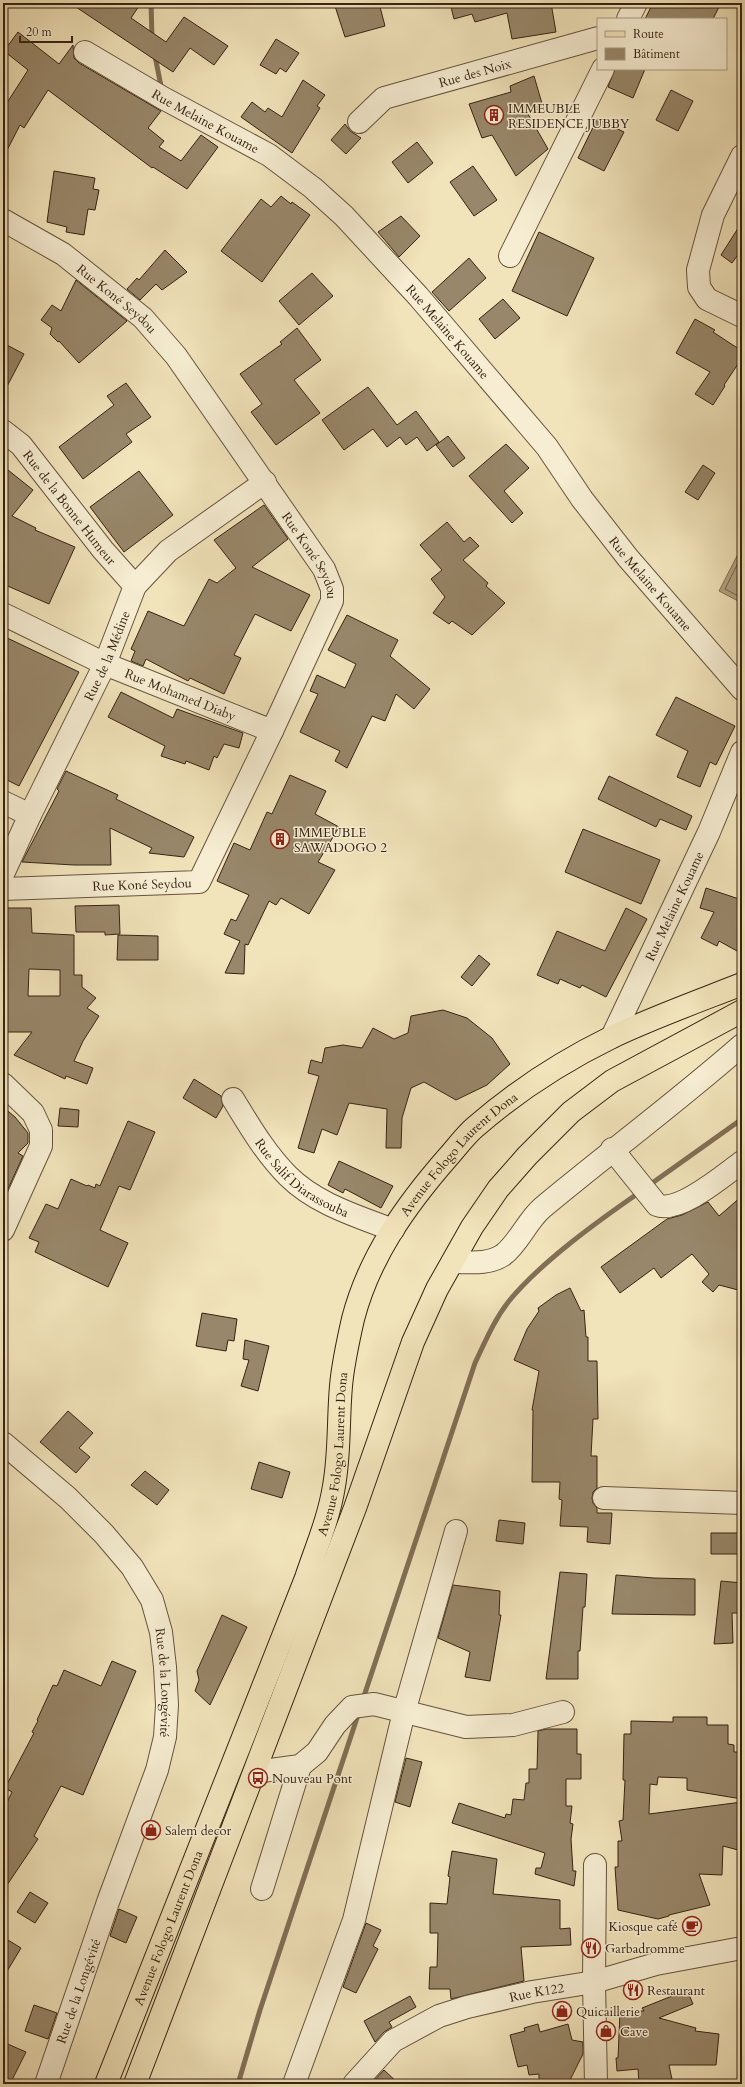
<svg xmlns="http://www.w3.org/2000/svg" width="745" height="2087" font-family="Cardo,serif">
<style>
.water{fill:#b2a281;stroke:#816f55}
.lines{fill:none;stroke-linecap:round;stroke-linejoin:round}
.shore{stroke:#74624a;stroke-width:1}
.stream{stroke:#816f55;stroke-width:5}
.building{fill:#98876a;stroke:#372313;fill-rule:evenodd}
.minor-casing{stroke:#66533d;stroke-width:24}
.major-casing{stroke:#372313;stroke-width:24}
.minor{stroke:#f6edd2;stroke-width:22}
.major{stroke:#f1e3ba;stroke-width:22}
.labels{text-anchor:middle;stroke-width:3;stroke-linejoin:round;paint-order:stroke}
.street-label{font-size:13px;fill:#372313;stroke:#f6edd2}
.poi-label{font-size:13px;fill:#372313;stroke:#f6edd2;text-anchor:start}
</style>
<rect width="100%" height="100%" fill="#f1e3ba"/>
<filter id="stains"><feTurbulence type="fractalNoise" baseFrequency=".005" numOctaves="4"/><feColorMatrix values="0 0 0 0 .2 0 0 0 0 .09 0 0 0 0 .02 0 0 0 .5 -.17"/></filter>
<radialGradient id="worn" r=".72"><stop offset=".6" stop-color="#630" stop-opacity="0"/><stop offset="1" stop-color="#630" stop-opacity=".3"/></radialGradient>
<path class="water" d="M740,550L742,551V603L719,591Z"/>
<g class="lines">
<path class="shore" d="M742,555L725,589L742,598"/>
<path class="stream" d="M151,3L152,38
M155,56L162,91
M648,1186L742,1119
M363,1699L475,1363C485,1342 494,1320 509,1301C541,1262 598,1221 640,1192
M238,2084L260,2010L359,1712"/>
</g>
<path class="building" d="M70,3H141L131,18L166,42L184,17L228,46L214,65L190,48L173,72Z
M334,3H379L385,26L345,37Z
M450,3H551L556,32L512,39L507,13L475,22L472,14L454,19Z
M653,3H721L713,19H645Z
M18,32L59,64L73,45L74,58L79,63L161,111L148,128L164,141L159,147L181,161L201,135L218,147L187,189L153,167L152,168L48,90L24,128L20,125L3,158V109L28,70L4,51Z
M276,39L299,53L286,72L280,68L276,74L260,65Z
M615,69H645L633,98L608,87Z
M534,76L543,107L528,114L548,149L516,176L492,135L482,138L469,104L511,92L510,86Z
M303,80L325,95L317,106L320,108L292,153L241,117L252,102L265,112L268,108L282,117Z
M671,90L693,101L678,131L656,120Z
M597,119L624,132L604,171L578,158Z
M345,124L350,131L361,138L346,154L331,140Z
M417,142L433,163L408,183L392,162Z
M473,166L497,200L474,216L450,182Z
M54,171L95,178L93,189L99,190L95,210L88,209L84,235L66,232L67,227L47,222Z
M281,196L291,204L292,202L310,215L262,282L221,251L261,199L271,207Z
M401,216L420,236L399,257L378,232Z
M742,222V249L732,263L721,255Z
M539,232L594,258L567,316L512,291Z
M165,250L187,272L162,290L156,284L140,300L127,289L137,278L139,280Z
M469,258L486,278L449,311L432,292Z
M312,273L333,296L299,325L279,301Z
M76,280L127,321L79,363L59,341L58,342L50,334L52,328L41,320L52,305L61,311Z
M503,299L520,318L495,339L479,319Z
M695,319L715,330L713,332L742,351V358L724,385L725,386L713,405L695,394L710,372L676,353Z
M297,328L321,360L294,380L320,413L276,445L251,412L262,404L240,374L282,344L280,342Z
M3,343L24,354L3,394Z
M126,383L151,417L126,434L132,442L83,479L59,447L114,405L107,396Z
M368,387L397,425L416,411L439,442L427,451L417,437L406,445L400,437L387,447L373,429L344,450L322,420Z
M448,436L465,458L453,467L436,445Z
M506,444L529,468L504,491L523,513L512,523L469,476Z
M703,465L715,473L698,500L685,492Z
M3,466L33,490L12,516L36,528L35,530L75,547L49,604L3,584Z
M139,471L173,515L124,552L90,507Z
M264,505L288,539L252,567L310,595L291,631L255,614L234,655L241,658L224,694L190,678L188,681L146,659L143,666L131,661L135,651L131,649L148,611L184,626L209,579L217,583L236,568L214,540Z
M447,522L464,542L470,537L479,546L463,560L488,583L486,586L505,603L472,635L452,621L449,624L433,613L445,597L431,579L442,570L420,545Z
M347,615L398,640L390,656L430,689L414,709L396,694L385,721L372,716L347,768L335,761L340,751L300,732L318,694L310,691L317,675L345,688L356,664L328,650Z
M3,636L79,672L19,786L3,778Z
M121,692L173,718L177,709L243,733L239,748L224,744L217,758L214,756L209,770L186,761L185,764L161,756L165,746L108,717Z
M676,697L735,726L716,765L710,762L700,787L677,777L688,751L656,735Z
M66,771L118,795L116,799L194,837L184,857L149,853L152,848L110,828L111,865H74L22,862L59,791L57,789Z
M290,775L326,791L315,814L339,827L318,862L335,870L309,914L281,898L276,905L269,901L248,945L245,944L244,974L225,973L240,941L224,934L231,919L236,921L249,895L217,881L234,843L250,850L267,812L272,814Z
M609,776L692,816L686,830L660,819L656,827L598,799Z
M583,829L660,860L641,904L565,872Z
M706,888L742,900V943L737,951L719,941L717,946L701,938L714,912L700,908Z
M119,905L120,934L105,935V932H76L75,906Z
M3,908H31L32,933L74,935V975H82V987L96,998L87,1008L99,1016L83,1041L74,1061L93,1068L87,1084L66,1076L65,1079L14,1055L32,1032H3ZM29,969L60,970V996H28Z
M626,908L647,919L606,997L582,985L580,988L560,979L558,984L537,975L557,931L605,951Z
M118,935L158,936V960H117Z
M479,955L490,964L472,986L461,977Z
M443,1010L467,1018L492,1038L510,1064L487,1085L456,1100L424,1082L411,1088L402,1118L401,1148H386L387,1109L349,1103L337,1135L322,1129L314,1153L298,1148L319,1076L308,1073L311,1060L322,1063L325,1048L343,1045L362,1048L373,1028L394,1039L408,1033L411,1016Z
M194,1079L221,1096L223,1106L216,1118L183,1098Z
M3,1107L15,1117L28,1133V1143L18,1153L23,1156L3,1200Z
M60,1108L79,1110L78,1127L58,1126Z
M128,1121L155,1132L130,1190L119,1186L100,1230L128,1243L108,1287L35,1252L39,1242L29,1238L46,1204L58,1209L71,1179L87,1186L88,1185L95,1188L96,1184L100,1186Z
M339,1161L393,1186L381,1208L345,1189L343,1193L328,1185Z
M742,1196V1291L719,1285L713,1292L702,1282L709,1274L692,1254L661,1278L654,1268L620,1293L601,1267L667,1219L682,1215L708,1202L719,1216Z
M570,1288L581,1311L584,1310L586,1337H588V1361H597L598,1419H593L591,1456H597V1488L593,1492L592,1498L593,1503L597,1508V1513H612L610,1544L587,1542L588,1527L560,1526L562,1500L559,1499L560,1482H532L533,1410H532L539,1371L514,1360L527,1329L539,1311L538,1308L556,1295Z
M202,1313L237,1319L234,1341L228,1340L226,1351L196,1346Z
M245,1340L269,1346L258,1391L241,1386L249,1360L243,1359Z
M68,1411L93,1433L79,1448L90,1457L76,1473L40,1442Z
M259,1462L290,1472L282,1498L251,1489Z
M145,1471L169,1490L157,1505L131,1485Z
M499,1520L525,1523L523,1544L496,1541Z
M711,1533H742V1554H711Z
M560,1572L587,1574L585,1607H583L580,1651H578V1679H546Z
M616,1575L654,1578L695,1579V1615L612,1614Z
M721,1581L742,1583V1613H732L733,1643L714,1644Z
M453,1585L500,1591L499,1615H501L490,1681L465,1677L470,1652L438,1638Z
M222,1615L247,1627L210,1705L195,1691L199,1680L197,1671Z
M112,1661L136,1671L83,1795L61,1786L34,1836L38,1839L3,1891V1811L12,1792L5,1788L34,1733L32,1732L38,1721L37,1720L53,1685L57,1686L64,1670L101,1686Z
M673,1717H707V1725H728V1744L734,1745V1752H742V1799L687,1790V1778L658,1777L657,1785L650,1784L649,1814L742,1802V1851L723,1846L722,1875L699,1874L710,1905L669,1915V1916L658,1919L618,1910L615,1867H618V1841H622L619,1821L623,1820L625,1780H623L624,1734H631V1721L673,1722Z
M546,1729H577V1754H581V1779H566V1806H572L570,1823L573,1824L571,1839L573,1871H576L574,1886L535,1874L536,1868H541L545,1853L452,1823L459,1803L505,1818L506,1814L511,1815L513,1799L524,1800L526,1783H529V1769H537L538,1731Z
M406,1758L422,1762L410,1807L395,1802Z
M452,1851L497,1859L493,1894L560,1900V1929L570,1928L571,1945L521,1947L524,1981L451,1999L450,1989H429L430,1967H437L438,1933H430V1903L447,1904L450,1877L448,1876Z
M30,1892L48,1903L35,1923L17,1912Z
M119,1909L137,1917L126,1943L110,1936Z
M366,1923L381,1930L373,1946L378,1949L356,1993L343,1987Z
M3,1937L21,1948L3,1978Z
M687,1990L693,2004L659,2018L696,2028L695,2031L719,2034L716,2065H669L673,2084H639L638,2069L617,2071L616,2058H618L620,2012L644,2011L642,2008Z
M410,1996L416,2007L389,2022L392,2027L384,2032L375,2042L364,2021Z
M34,2005L57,2013L48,2039L25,2031Z
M538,2024L540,2032L568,2024L572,2040L583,2042V2054L568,2084H539V2074L529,2075L527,2065L518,2067L510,2035L525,2031L524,2028Z
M3,2042L26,2052L10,2084H3Z
M384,2070L399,2084H374L372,2083Z"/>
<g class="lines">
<g class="minor-casing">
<g id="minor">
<path d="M628,19L636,3"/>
<path id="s1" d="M85,52L163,98L269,155L313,188L344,216L418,296L547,447L582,499L628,558L742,689"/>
<path id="s2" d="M359,122L384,98L598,38"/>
<path d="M742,156L713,215L698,270L699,287L707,299L742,316"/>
<path id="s3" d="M3,220L63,254L143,318L176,356L324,569L332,589V601L272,731L199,882L3,889"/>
<path d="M510,256L603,69"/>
<path id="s4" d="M3,431L21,445L103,550L135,586"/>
<path id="s5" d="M3,614L105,664L272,731"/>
<path d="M3,802L30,815"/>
<path id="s6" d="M3,874L30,815L105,664L135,586L168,551L265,482"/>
<path id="s7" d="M612,1037L709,832L742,752"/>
<path d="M3,1084L33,1113L41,1130V1146L3,1230"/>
<path id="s8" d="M233,1099C249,1125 265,1153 288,1176C316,1204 357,1216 393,1230"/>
<path d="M612,1149L657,1205C679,1214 724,1175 742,1162"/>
<path d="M453,1262C469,1262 488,1265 503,1255C518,1244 527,1221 542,1208C608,1153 677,1102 742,1045"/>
<path id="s9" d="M3,1443L68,1498L104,1534L132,1567L152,1600L161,1632L165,1667L167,1705L165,1737L157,1770L108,1902L46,2084"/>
<path d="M604,1498L742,1503"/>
<path d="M255,1772L300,1766L317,1752L335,1725L352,1707L374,1704L466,1727L513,1725L563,1712"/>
<path d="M595,1865L594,1982L596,2084"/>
<path d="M262,1889L300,1766"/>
<path d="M294,2084L354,1920L404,1712L456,1531"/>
<path id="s10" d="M354,2084L393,2041L439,2016L467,2007L532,1992L594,1982L656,1964L742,1948"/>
</g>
</g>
<g class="major-casing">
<g id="major">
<path id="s11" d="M106,2084L306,1578C316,1548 329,1518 334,1486C340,1453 338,1419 341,1386C343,1363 348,1341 353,1319C369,1257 406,1205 448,1157C456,1148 465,1136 474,1128C515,1092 563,1061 612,1037C654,1017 699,1001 742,984"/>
<path d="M135,2084L355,1508L413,1342L437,1289L472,1227L498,1189L527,1156L571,1112L612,1081L742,1011"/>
</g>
</g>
<use href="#minor" class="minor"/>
<use href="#major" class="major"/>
</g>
<defs>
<g id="building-ring" transform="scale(1)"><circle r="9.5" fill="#f6edd2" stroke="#8f2418" stroke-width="1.5"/><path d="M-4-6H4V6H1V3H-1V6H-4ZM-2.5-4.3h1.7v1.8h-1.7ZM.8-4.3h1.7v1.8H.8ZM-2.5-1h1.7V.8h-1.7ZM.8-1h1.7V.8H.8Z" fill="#8f2418"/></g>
<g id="bus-ring" transform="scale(1)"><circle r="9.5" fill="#f6edd2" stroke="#8f2418" stroke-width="1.5"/><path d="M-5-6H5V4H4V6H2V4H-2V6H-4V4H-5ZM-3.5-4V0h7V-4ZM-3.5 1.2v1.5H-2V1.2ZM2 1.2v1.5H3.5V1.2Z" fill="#8f2418"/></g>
<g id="shop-ring" transform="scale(1)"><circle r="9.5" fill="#f6edd2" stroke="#8f2418" stroke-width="1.5"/><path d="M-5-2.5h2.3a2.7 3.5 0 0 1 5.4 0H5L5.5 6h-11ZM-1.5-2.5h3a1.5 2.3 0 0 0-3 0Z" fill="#8f2418"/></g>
<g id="cafe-ring" transform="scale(1)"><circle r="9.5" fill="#f6edd2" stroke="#8f2418" stroke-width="1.5"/><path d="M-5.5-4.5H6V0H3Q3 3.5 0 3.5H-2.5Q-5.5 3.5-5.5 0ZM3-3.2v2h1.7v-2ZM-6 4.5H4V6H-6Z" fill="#8f2418"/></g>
<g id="restaurant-ring" transform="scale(1)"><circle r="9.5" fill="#f6edd2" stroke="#8f2418" stroke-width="1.5"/><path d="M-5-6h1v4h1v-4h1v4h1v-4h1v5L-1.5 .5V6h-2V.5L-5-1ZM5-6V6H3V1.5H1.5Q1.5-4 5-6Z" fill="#8f2418"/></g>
</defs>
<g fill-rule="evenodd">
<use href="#building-ring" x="494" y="115"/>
<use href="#building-ring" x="280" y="839"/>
<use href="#bus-ring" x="258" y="1778"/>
<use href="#shop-ring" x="151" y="1830"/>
<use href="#cafe-ring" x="692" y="1926"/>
<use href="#restaurant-ring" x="591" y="1948"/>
<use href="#restaurant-ring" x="633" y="1990"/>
<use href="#shop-ring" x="562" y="2011"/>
<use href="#shop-ring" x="606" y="2031"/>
</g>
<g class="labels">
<g class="street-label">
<text dy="5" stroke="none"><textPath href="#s2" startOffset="129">Rue des Noix</textPath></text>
<text dy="5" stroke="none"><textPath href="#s1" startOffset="139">Rue Melaine Kouame</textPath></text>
<text dy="5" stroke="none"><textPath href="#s3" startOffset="139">Rue Koné Seydou</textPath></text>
<text dy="5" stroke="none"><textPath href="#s1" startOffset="463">Rue Melaine Kouame</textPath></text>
<text dy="5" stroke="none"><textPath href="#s4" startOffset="102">Rue de la Bonne Humeur</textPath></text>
<text dy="5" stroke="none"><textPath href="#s3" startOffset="463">Rue Koné Seydou</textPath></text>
<text dy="5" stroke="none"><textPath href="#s1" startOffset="787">Rue Melaine Kouame</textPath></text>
<text dy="5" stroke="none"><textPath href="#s6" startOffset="242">Rue de la Médine</textPath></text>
<text dy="5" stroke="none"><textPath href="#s5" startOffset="195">Rue Mohamed Diaby</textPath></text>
<text transform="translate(142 884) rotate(-2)" y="5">Rue Koné Seydou</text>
<text dy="5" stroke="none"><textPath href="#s7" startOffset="145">Rue Melaine Kouame</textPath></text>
<text dy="5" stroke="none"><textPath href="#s11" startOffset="1008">Avenue Fologo Laurent Dona</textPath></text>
<text dy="5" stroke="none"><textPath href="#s8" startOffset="107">Rue Salif Diarassouba</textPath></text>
<text dy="5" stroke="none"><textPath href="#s11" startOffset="672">Avenue Fologo Laurent Dona</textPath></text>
<text dy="5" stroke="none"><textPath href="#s9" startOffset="302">Rue de la Longévité</textPath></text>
<text dy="5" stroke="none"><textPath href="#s11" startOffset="168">Avenue Fologo Laurent Dona</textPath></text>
<text transform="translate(78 1991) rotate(-71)" y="5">Rue de la Longévité</text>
<text dy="5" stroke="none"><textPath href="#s10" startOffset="211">Rue K122</textPath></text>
</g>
<g class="poi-label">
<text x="508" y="113">IMMEUBLE<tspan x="508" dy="15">RESIDENCE JUBBY</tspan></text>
<text x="294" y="837">IMMEUBLE<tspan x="294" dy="15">SAWADOGO 2</tspan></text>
<text x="272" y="1783">Nouveau Pont</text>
<text x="165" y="1835">Salem decor</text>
<text x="678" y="1931" text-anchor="end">Kiosque café</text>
<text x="605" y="1953">Garbadromme</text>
<text x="647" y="1995">Restaurant</text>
<text x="576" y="2016">Quicaillerie</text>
<text x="620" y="2036">Cave</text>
</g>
</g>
<rect width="745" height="2087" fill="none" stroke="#f1e3ba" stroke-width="16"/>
<rect x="4" y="4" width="737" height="2079" fill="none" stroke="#372313" stroke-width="2"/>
<rect x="8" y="8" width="729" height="2071" fill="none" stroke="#372313"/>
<rect x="597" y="18" width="130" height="52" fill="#f6edd2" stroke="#aa9c86"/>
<rect x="605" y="31" width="20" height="6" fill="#f1e3ba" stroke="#aa9c86"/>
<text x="633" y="38" font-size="12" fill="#372313">Route</text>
<rect x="605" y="48" width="20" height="12" fill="#98876a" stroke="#aa9c86"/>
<text x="633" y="58" font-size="12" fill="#372313">Bâtiment</text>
<path d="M20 36v6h52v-6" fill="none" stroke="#372313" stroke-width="2"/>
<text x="26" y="36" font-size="12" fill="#372313" stroke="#f6edd2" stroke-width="3" paint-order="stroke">20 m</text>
<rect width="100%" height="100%" filter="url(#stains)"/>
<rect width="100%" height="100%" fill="url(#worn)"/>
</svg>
